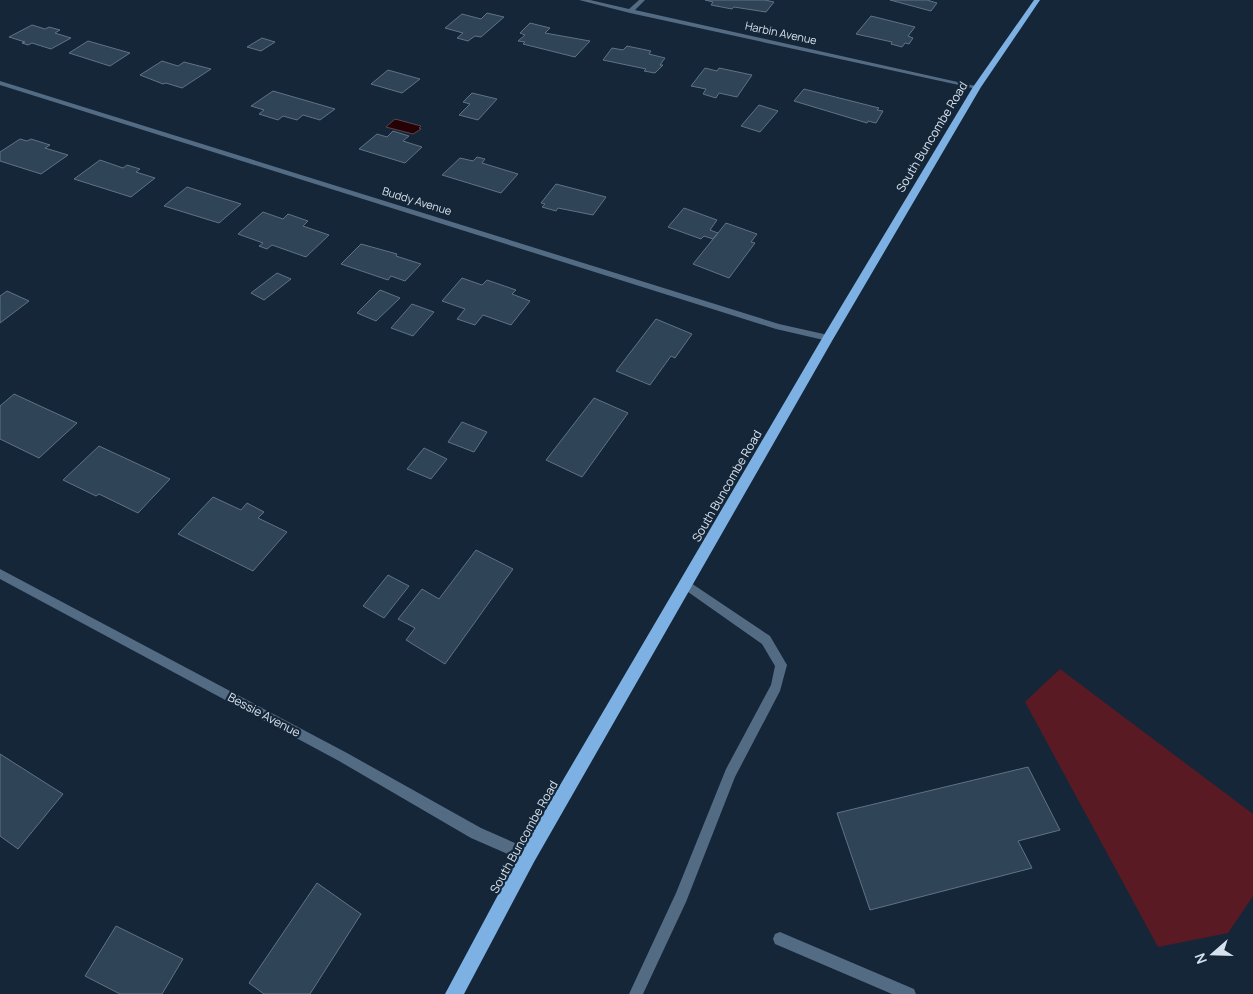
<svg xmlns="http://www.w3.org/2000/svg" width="1253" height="994" font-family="Manrope,sans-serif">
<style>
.green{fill:#5a1a23}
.water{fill:#250206;stroke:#5a454b}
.building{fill:#304457;stroke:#5e7388}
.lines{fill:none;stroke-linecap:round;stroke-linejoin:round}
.lane{fill:#536b83;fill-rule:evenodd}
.street{fill:#536b83;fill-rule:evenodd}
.primary{fill:#7eb1e3;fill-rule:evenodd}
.labels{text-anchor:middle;stroke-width:4.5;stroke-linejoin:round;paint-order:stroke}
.far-street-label{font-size:11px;fill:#d6e1ed;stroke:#142638}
.street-label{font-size:12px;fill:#d6e1ed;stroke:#142638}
</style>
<rect width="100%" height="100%" fill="#142638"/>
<path class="green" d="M1060,669L1253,814V896L1228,933L1158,947L1025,702Z"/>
<path class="water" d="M395,119L421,126L419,128L421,129L413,134L386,127Z"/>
<path class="building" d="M705,0H765L774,2L766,12L734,7L732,9L711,5L713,2Z
M890,0H927L937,3L931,11Z
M487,13L504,17L481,37L475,36L468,41L457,38L463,33L445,28L462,14L481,19Z
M871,16L915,27L908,36L913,38L909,44L905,43L902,47L891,44L892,42L856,34Z
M530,23L550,28L545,33L590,41L575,57L523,44L525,42L518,41L525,35L520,33Z
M32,25L45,29L49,27L60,30L55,33L71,38L51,49L32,43L28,45L22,43L25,42L9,37Z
M262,38L275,42L261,51L247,47Z
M88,41L130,53L110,66L69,53Z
M627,46L651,51L649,54L665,58L660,65H663L655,73L644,71L646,69L603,60L612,48L623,50Z
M162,61L178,66L184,62L211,69L182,88L166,83L163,84L140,75Z
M705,68L717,71L719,68L752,75L737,97L719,93L716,98L703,94L706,89L691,86Z
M388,70L420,79L402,93L371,84Z
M804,89L879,108L877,110L883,111L876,123L868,121L867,123L794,101Z
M273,91L335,109L320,120L303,115L297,120L283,116L278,120L259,114L264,110L251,106Z
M472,93L497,99L478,120L459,115L470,104L463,102Z
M759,105L778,111L760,132L741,126Z
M393,131L409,136L403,141L422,147L405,163L359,149L377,134L387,137Z
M20,139L27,141L31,139L50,145L45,148L68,155L41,174L0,161V152Z
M477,157L485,159L482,163L518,174L501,193L442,175L460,158L473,161Z
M100,160L123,168L127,165L140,169L136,172L155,178L131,197L74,179Z
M556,184L606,197L593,215L558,208L556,211L542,207L545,204L541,203Z
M187,187L241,204L219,223L164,206Z
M684,208L717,220L710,230L718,233L713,239L704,236L701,239L668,227Z
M263,212L283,219L288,214L308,221L303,226L329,235L306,257L272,245L267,249L259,246L263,243L238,234Z
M726,223L757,234L751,242L755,243L729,278L693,264Z
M361,244L397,254L396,256L421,264L405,281L391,276L388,280L341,264Z
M277,273L291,279L264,300L251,293Z
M462,278L482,285L487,280L516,290L512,294L530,301L511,325L483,315L475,325L457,319L465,309L442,301Z
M380,290L400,298L376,321L357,313Z
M7,291L29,301L0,323V296Z
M412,304L434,312L413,336L391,328Z
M656,319L692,334L675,358L671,356L650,385L616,371Z
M14,394L77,423L39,458L0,439V406Z
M594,398L628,413L582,477L546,460Z
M462,422L487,432L474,452L448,442Z
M99,446L170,479L138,513L99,494L96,496L63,480Z
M424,448L447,459L431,479L407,469Z
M213,497L241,510L247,503L264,512L258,518L287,532L253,571L178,534Z
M476,550L513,569L445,664L406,640L415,628L398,619L422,589L439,599Z
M388,575L409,586L384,618L363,606Z
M0,754L63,794L18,849L0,836Z
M1028,767L1060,830L1018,841L1032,868L870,910L837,813Z
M317,883L361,914L310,994H264L249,983Z
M116,926L183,959L162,994H120L85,976Z"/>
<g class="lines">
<path class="lane" d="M685,579L770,636L787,665L780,691L735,777L686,902L643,994H629L676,893L726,769L771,685L775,666L762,644L681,587L680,584L681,581Z
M780,932L914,989L916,994H892L775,944L773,939L775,934Z"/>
<path class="street" d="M579,0H590L629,9L639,0H645L635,10L980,87L977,89L630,13Z
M0,81L779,324L828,335L832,338L828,341L776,329L0,85Z
M0,569L347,753L481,828L533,851L535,856L533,861L528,863L471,838L339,761L0,579Z"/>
<path class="primary" d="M1034,0H1040L981,87L832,341L534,862L464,994H445L522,850L824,335L973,87Z"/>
</g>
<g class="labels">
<g class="far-street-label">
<text transform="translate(781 33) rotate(12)" y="4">Harbin Avenue</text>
<text transform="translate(417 201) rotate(17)" y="4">Buddy Avenue</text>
</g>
<g class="street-label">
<text transform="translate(932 137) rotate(-59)" y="4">South Buncombe Road</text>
<text transform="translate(727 486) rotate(-60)" y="4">South Buncombe Road</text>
<text transform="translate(264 715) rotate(28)" y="4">Bessie Avenue</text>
<text transform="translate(524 837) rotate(-61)" y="4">South Buncombe Road</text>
</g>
</g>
<g transform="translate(1213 954) rotate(250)" stroke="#142638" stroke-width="4" paint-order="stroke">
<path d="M0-4L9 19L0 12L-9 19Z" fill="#d6e1ed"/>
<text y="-8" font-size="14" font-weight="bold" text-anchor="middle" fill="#d6e1ed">N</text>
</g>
</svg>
